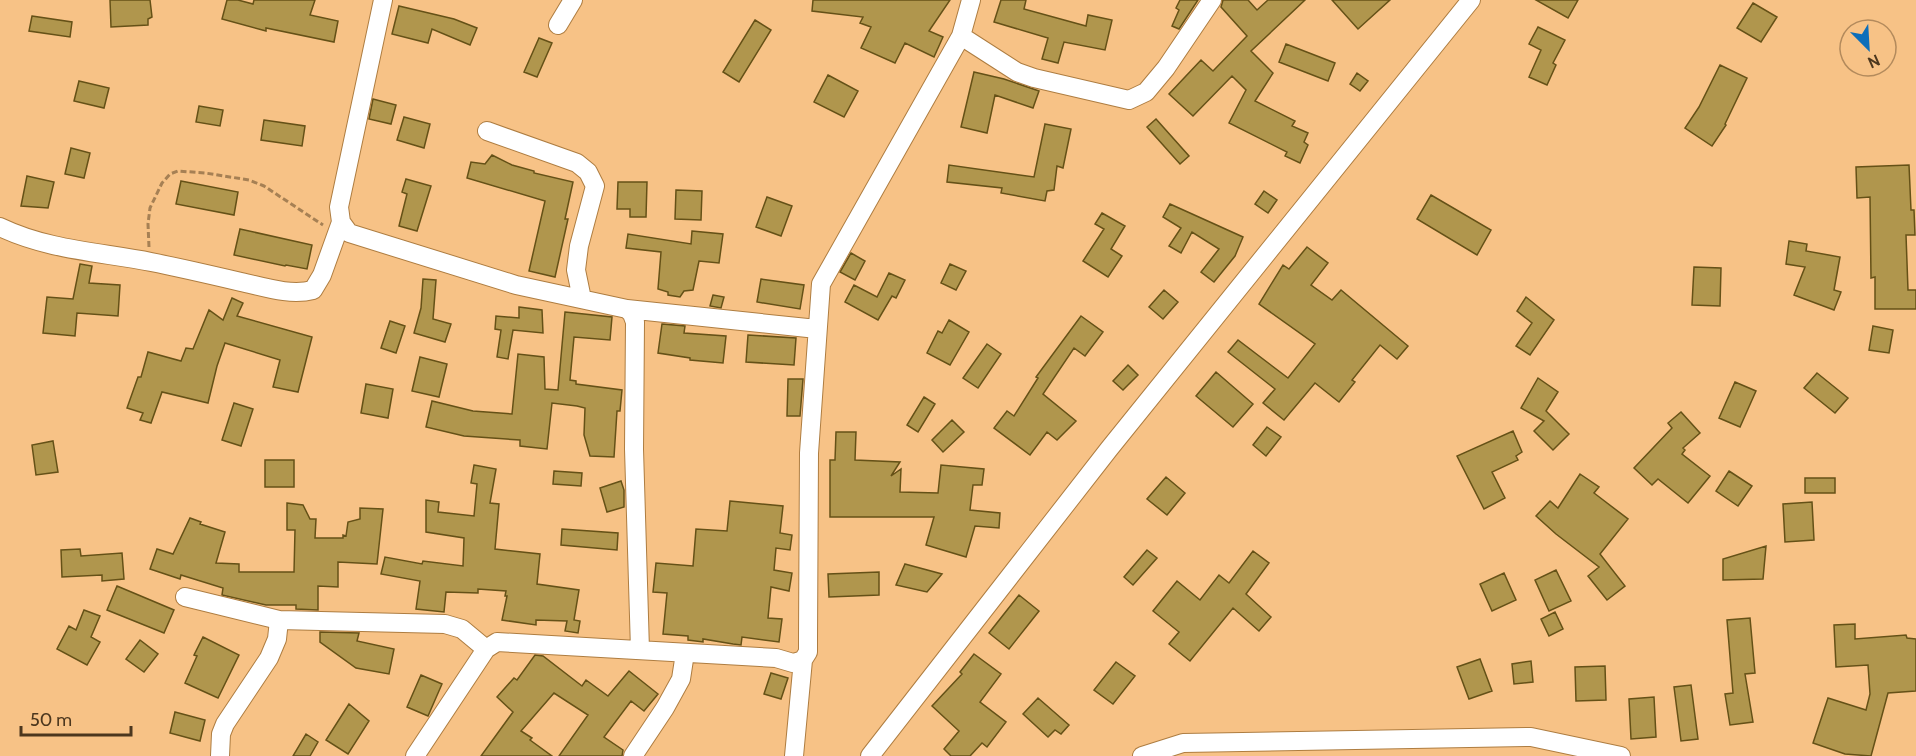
<svg xmlns="http://www.w3.org/2000/svg" width="1916" height="756" font-family="Cabin,sans-serif">
<style>
.building{fill:#b0964d;stroke:#655117;stroke-width:1.5}
.lines{fill:none;stroke-linecap:round;stroke-linejoin:round}
.minor-casing{stroke:#ae7d41;stroke-width:20}
.path{stroke:#a68054;stroke-width:3;stroke-dasharray:6 3;stroke-linecap:butt}
.minor{stroke:#fff;stroke-width:18}
</style>
<rect width="100%" height="100%" fill="#f7c286"/>
<path class="building" d="M110,0H150L152,17L148,19V25L111,27Z
M227,0H238L253,4L254,0H315L310,15L338,21L334,42L266,28V31L222,19Z
M813,0H950L929,31L943,37L934,57L905,43L895,63L861,48L871,27L860,23L863,17L812,11Z
M1001,0H1026L1024,9L1086,26L1088,15L1112,20L1105,50L1064,42L1058,63L1042,59L1048,38L994,22Z
M1180,0H1198L1179,29L1172,26L1179,10L1176,8Z
M1223,0H1248L1257,10L1268,0H1305L1251,51L1273,73L1255,101L1295,121L1292,126L1308,133L1304,142L1308,145L1300,163L1285,156L1287,152L1229,123L1246,90L1232,76L1193,116L1169,94L1201,60L1213,71L1247,36L1221,7Z
M1332,0H1390L1358,29Z
M1536,0H1578L1568,18Z
M1753,3L1777,17L1761,42L1737,28Z
M399,6L454,19L477,28L470,45L432,29L428,43L392,34Z
M32,16L72,22L70,37L29,31Z
M755,20L771,30L739,82L723,72Z
M1538,27L1565,40L1553,63L1556,65L1547,85L1529,77L1541,50L1529,44Z
M539,38L552,43L537,77L524,72Z
M1286,44L1335,63L1328,81L1279,62Z
M1720,65L1747,78L1725,124L1726,125L1712,146L1685,128L1699,107Z
M974,72L1004,79L1039,91L1033,108L995,95L987,133L961,127Z
M1357,73L1368,81L1360,91L1350,84Z
M828,75L858,91L844,117L814,102Z
M79,81L109,88L104,108L74,101Z
M373,99L396,105L391,124L369,119Z
M199,106L223,110L220,126L196,122Z
M404,117L430,124L424,148L397,140Z
M1156,119L1189,156L1180,164L1147,127Z
M264,120L305,126L302,146L261,140Z
M1045,124L1071,129L1063,168L1057,166L1054,190L1047,191L1045,201L1001,193L1002,188L947,182L949,165L1034,177Z
M71,148L90,153L84,178L65,174Z
M492,155L512,165L534,171V173L573,182L565,219H568L555,277L529,271L545,201L467,178L471,162L485,164Z
M1909,165L1911,210H1914L1915,235H1906L1908,290H1916V309H1875V277L1871,278L1870,197L1857,198L1856,167Z
M27,176L54,182L48,208L21,206Z
M406,179L431,186L417,231L399,226L407,194L402,192Z
M181,181L238,192L234,215L176,204Z
M618,182H647L646,217H630V209H617Z
M676,190L702,191L701,220L675,219Z
M1264,191L1277,200L1268,213L1255,204Z
M1431,195L1491,230L1477,255L1417,219Z
M767,197L792,206L781,236L756,227Z
M1170,204L1243,237L1235,256L1214,282L1201,272L1219,249L1192,232L1181,253L1169,246L1181,228L1163,217Z
M1102,213L1125,226L1111,249L1122,256L1108,277L1083,261L1104,229L1095,224Z
M240,229L312,245L307,269L286,265L285,266L234,255Z
M692,231L723,234L719,263L699,261L693,290L684,291L680,297L668,295V292L658,289L661,252L626,248L628,234L691,244Z
M1789,241L1807,244L1806,251L1840,257L1834,290L1841,292L1834,310L1794,295L1805,267L1786,264Z
M1307,247L1328,263L1311,285L1332,300L1341,290L1408,346L1397,359L1380,345L1352,380L1355,382L1339,402L1315,383L1284,420L1263,403L1275,389L1228,352L1238,340L1288,378L1315,344L1259,304L1283,265L1289,269Z
M851,253L865,261L855,280L840,272Z
M80,264L92,266L89,283L120,285L118,316L77,313L75,336L43,333L47,297L73,299Z
M950,264L966,271L956,290L941,283Z
M1694,267L1721,268L1720,306L1692,305Z
M889,273L905,280L896,298L892,296L878,320L845,302L854,285L877,297Z
M423,279L436,280L433,319L451,324L445,342L414,333L421,308Z
M761,279L804,285L800,309L757,302Z
M1164,290L1178,302L1163,319L1149,307Z
M713,295L724,297L721,308L710,306Z
M1526,297L1554,320L1530,355L1516,346L1532,323L1517,311Z
M232,298L243,303L237,316L312,337L298,392L273,387L280,360L225,343L217,366L208,403L162,392L151,423L140,420L143,413L127,408L138,377H141L148,352L181,361L186,348L193,349L209,310L223,320Z
M519,307L542,310L543,333L513,330L508,359L497,357L501,330L495,329L496,316L519,318Z
M565,312L612,317L610,340L574,337L570,380L576,381V384L622,390L620,411H617L614,457L590,456L584,435L585,408L577,406L552,403L547,449L520,446V440L464,436L426,427L432,401L473,411L512,414L518,354L544,357L545,389L558,390Z
M1081,316L1103,332L1085,356L1074,348L1043,394L1076,421L1057,440L1047,432L1030,455L994,428L1007,411L1014,416L1038,378L1036,377Z
M949,320L969,332L950,365L927,353L938,331L942,333Z
M390,321L405,326L396,353L381,348Z
M662,324L685,326L684,333L726,336L723,363L690,360V358L658,353Z
M1873,326L1893,330L1889,353L1869,350Z
M748,335L796,338L794,365L746,362Z
M987,344L1001,354L978,388L963,378Z
M420,357L447,364L439,397L412,391Z
M1128,365L1138,375L1123,390L1113,381Z
M1216,372L1253,404L1233,427L1196,396Z
M1817,373L1848,398L1835,413L1804,388Z
M1538,378L1558,392L1546,411L1569,434L1553,450L1534,431L1544,421L1521,408Z
M788,379H803L800,416H787Z
M1735,382L1756,391L1740,427L1719,418Z
M366,384L393,389L388,418L361,413Z
M924,397L935,404L918,432L907,425Z
M234,403L253,409L241,446L222,440Z
M1681,412L1700,433L1683,448L1685,450L1682,454L1710,476L1688,503L1658,479L1652,485L1634,468L1672,428L1668,423Z
M952,420L964,432L943,452L932,440Z
M1267,427L1281,437L1266,456L1253,445Z
M1513,431L1522,452L1516,456L1518,460L1492,472L1505,498L1484,509L1457,456Z
M836,432H856L855,460L900,462L891,476L901,469L900,492L938,493L941,465L984,469L982,485H973L970,510L1000,513L999,528L975,526L966,557L926,545L934,517H830V460H835Z
M53,441L58,472L36,475L32,445Z
M265,460H294V487H265Z
M474,465L496,469L490,503L499,504L495,549L540,554L537,584L579,590L574,620L580,621L578,633L565,631L567,621L536,620V625L502,620L507,596H505L506,591L478,589V593L446,592L444,612L416,609L420,581L381,574L385,557L422,564L423,561L463,566L464,538L426,532V500L439,502L438,512L474,516L477,484L471,483Z
M554,471L582,473L581,486L553,484Z
M1729,471L1752,486L1738,506L1716,491Z
M1580,474L1599,487L1594,493L1628,519L1600,554L1625,586L1607,600L1588,576L1599,567L1556,534L1536,516L1550,501L1558,508Z
M1166,477L1185,493L1167,515L1147,499Z
M1805,478H1835V493H1805Z
M621,481L624,490V507L607,512L600,488Z
M730,501L783,506L780,533L792,535L790,550L776,548L774,570L792,573L789,591L771,587L768,618L782,619L779,642L742,637L741,645L733,644L703,639V642L688,640V636L663,634L667,593L653,592L656,563L693,566L696,529L727,531Z
M1812,502L1814,540L1785,542L1783,504Z
M287,503L303,505L310,519H316L315,538H343V535L346,536L348,522L360,519V508L383,509L377,564L338,562V587L318,586V610L296,609V605H266L222,595L223,588L181,575L180,579L150,569L157,549L173,554L190,518L201,522L200,524L225,532L216,563L239,564V572H294L295,530H287Z
M562,529L618,533L617,550L561,545Z
M1766,546L1763,579L1723,580V559Z
M80,549L81,556L122,553L124,579L102,581V575L62,577L61,550Z
M1147,550L1157,558L1133,585L1124,577Z
M1253,551L1269,563L1246,594L1271,617L1259,631L1233,608L1190,661L1169,644L1179,632L1153,611L1177,581L1200,600L1219,575L1229,583Z
M905,564L942,574L927,592L896,585Z
M1556,570L1571,601L1549,611L1535,580Z
M879,572V595L829,597L828,574Z
M1504,573L1516,600L1492,611L1480,584Z
M117,586L174,610L164,633L107,610Z
M1019,595L1039,611L1009,649L989,633Z
M84,610L100,616L91,637L100,642L87,665L57,649L69,626L76,630Z
M1555,612L1563,629L1549,636L1541,619Z
M1750,618L1755,673L1745,674L1753,722L1730,725L1725,694L1733,693L1727,620Z
M1855,624V639L1906,635L1907,638L1916,639V691L1888,693L1871,756L1845,754L1813,743L1828,698L1866,710L1870,694L1868,665L1836,667L1834,625Z
M320,632L359,633L357,641L394,649L389,674L356,668L320,642Z
M203,637L239,655L218,698L185,683L197,656L194,655Z
M140,640L158,654L144,672L126,659Z
M974,654L1001,674L980,702L1006,722L987,747L982,743L970,756H951L944,749L959,731L932,706L962,674L960,672Z
M535,655L543,656L582,686L586,680L608,696L629,671L658,694L644,711L631,701L604,737L623,750L622,756H559L588,715L554,693L521,731L532,738L530,740L552,756H481L513,712L497,697L514,678L517,680Z
M1480,659L1492,691L1469,699L1457,667Z
M1531,661L1533,682L1514,684L1512,664Z
M1116,662L1135,676L1113,704L1094,690Z
M1605,666L1606,700L1576,701L1575,667Z
M771,673L788,678L781,699L764,694Z
M421,675L442,684L428,716L407,707Z
M1691,685L1698,739L1681,741L1674,687Z
M1654,697L1656,737L1631,739L1629,699Z
M1038,698L1069,725L1061,734L1055,730L1048,737L1023,714Z
M349,704L369,721L348,754L326,740Z
M175,712L205,720L200,741L170,733Z
M306,734L318,742L310,756H293Z"/>
<g class="lines">
<g class="minor-casing">
<path id="minor" d="M383,0L339,207L341,222L349,233L516,285L627,309L632,314L635,322L634,449L640,650
M558,25L573,0
M961,36L1017,72L1034,78L1129,100L1146,92L1166,68L1212,0
M487,131L577,163L588,172L595,186L579,246L576,270L582,299
M0,227C48,250 100,252 151,262C181,268 211,275 241,282C264,287 290,296 313,290L322,275L341,222
M627,309L817,329
M185,597L279,620L445,624L462,629L486,649
M220,756L221,734L225,724L269,658L277,639L279,620
M415,756L486,649L497,642L776,658L793,663L803,660L808,652V638L809,453L821,284L961,36L971,0
M633,756L665,708L681,679L685,653
M794,756L803,660
M870,756L1109,449L1471,0
M1142,756L1183,743L1531,737L1621,756"/>
</g>
<path class="path" d="M149,247L148,224L150,208L162,183L170,174L178,171L205,173L249,180L264,186L323,225"/>
<use href="#minor" class="minor"/>
</g>
<g transform="translate(1868 48) rotate(156)"><circle r="28" fill="#f7c286" stroke="#b38a5c" stroke-width="1.5"/>
<path d="M0-4.5L10 22L0 15L-10 22Z" fill="#0c6eba"/>
<text y="-9" font-size="16" font-weight="bold" text-anchor="middle" fill="#4c371e">N</text>
</g>
<path d="M21 726v9h110v-9" fill="none" stroke="#4c371e" stroke-width="3"/>
<text x="30" y="726" font-size="18" fill="#4c371e" stroke="#f7c286" stroke-width="4.5" paint-order="stroke">50 m</text>
</svg>
